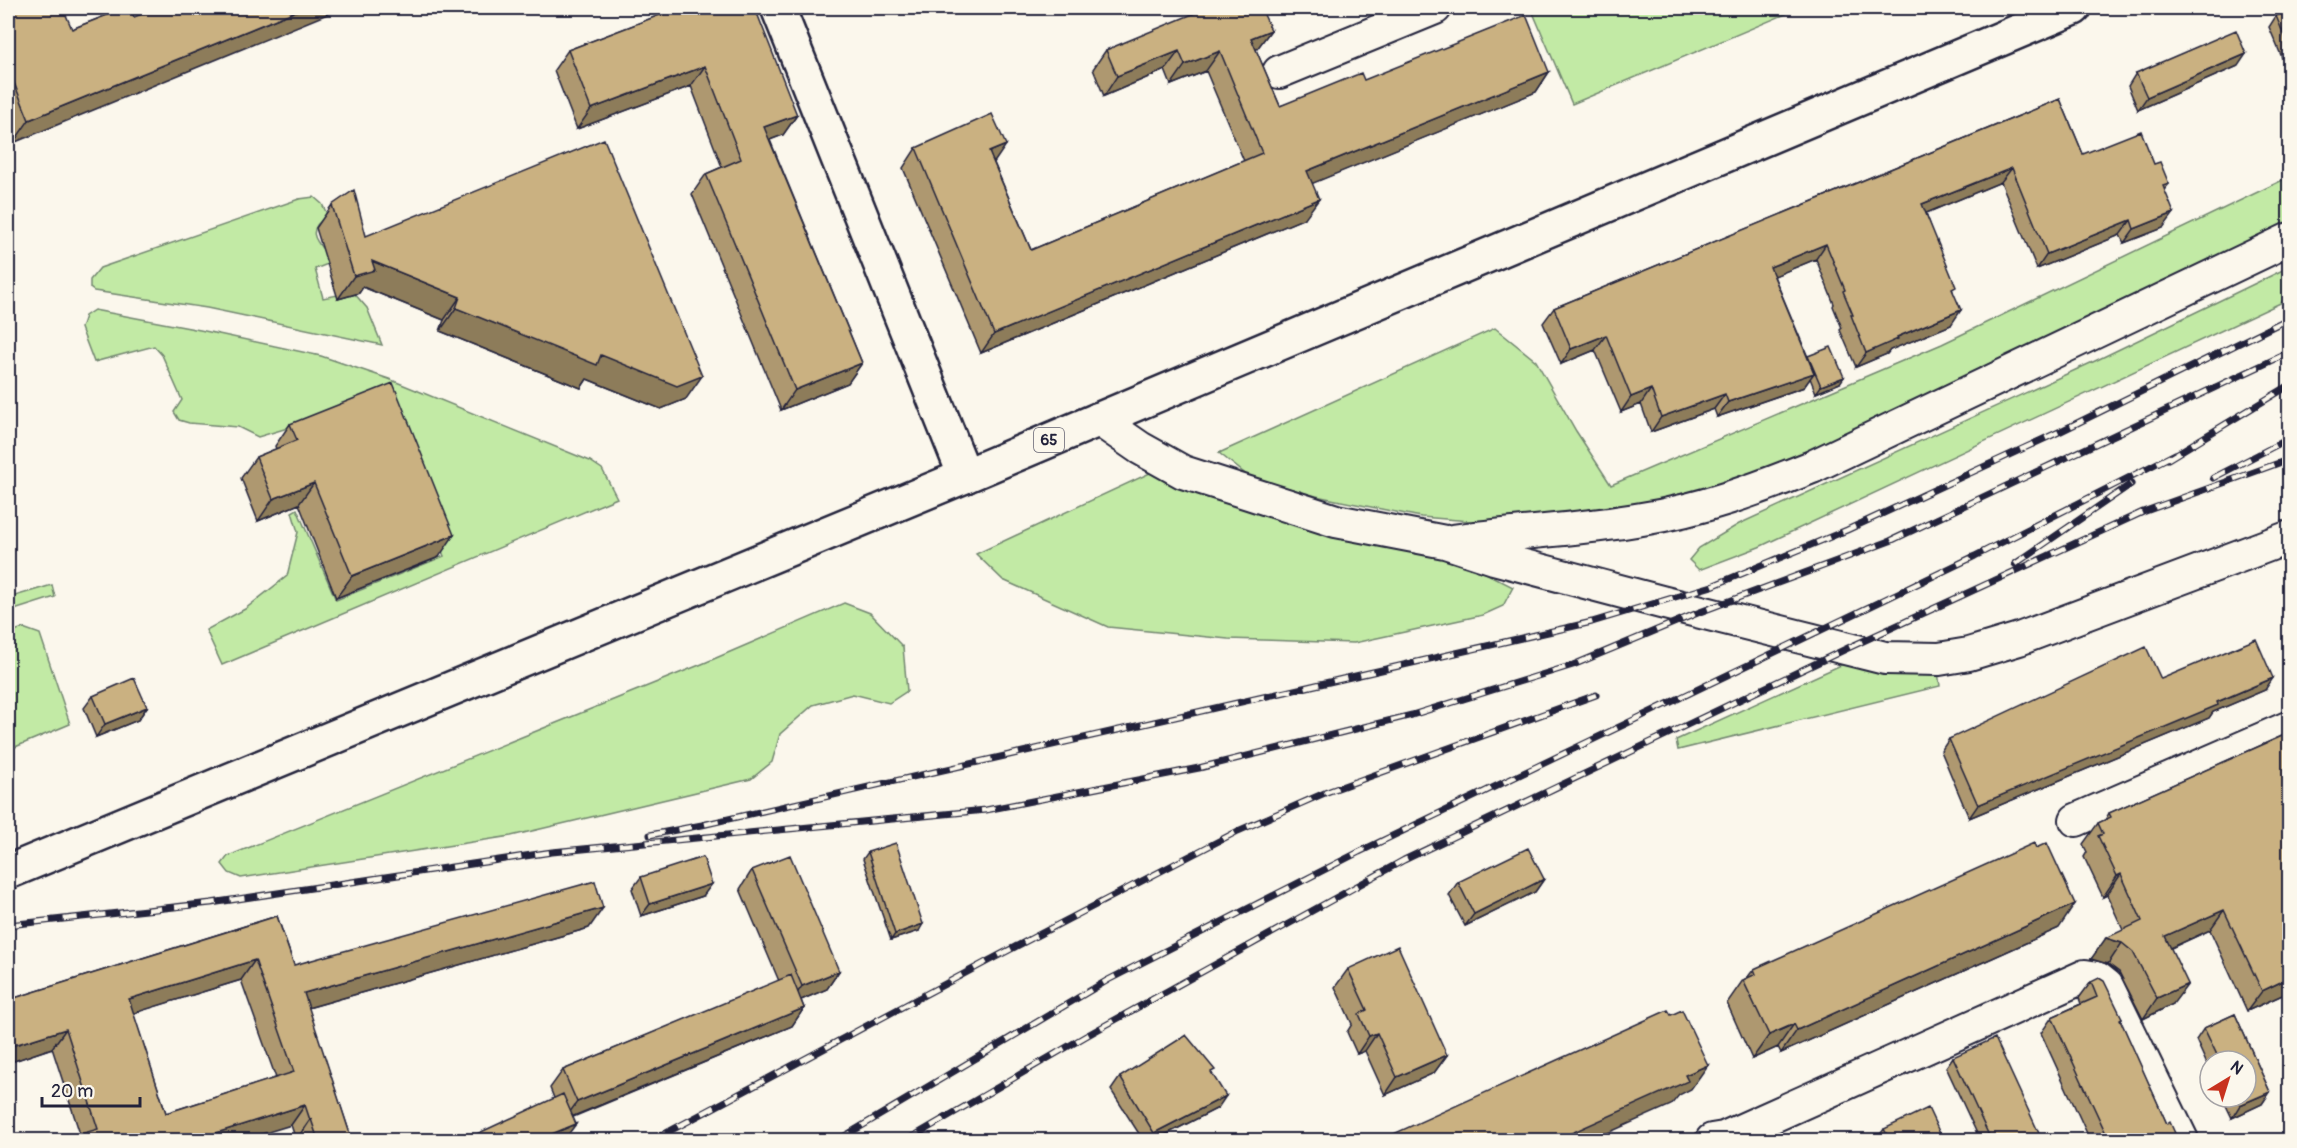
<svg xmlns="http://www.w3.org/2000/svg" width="2297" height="1148" font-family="Pangolin,sans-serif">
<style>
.green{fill:#c2eaa5;stroke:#728670;stroke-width:1.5}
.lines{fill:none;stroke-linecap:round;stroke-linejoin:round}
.street-casing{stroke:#22223b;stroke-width:36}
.secondary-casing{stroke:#22223b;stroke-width:38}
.primary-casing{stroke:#22223b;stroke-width:38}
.street{stroke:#fbf7ec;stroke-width:32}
.secondary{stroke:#fbf7ec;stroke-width:33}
.primary{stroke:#fbf7ec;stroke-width:33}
.rail-casing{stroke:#22223b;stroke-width:7}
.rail{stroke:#fbf7ec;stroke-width:4.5;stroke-dasharray:14;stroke-linecap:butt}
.wall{fill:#ae986f;stroke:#22223b;stroke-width:1.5;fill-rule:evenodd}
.shaded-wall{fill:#8d7c5a;stroke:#22223b;stroke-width:1.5}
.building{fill:#cab181;stroke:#22223b;stroke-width:1.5;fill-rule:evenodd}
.labels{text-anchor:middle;stroke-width:6;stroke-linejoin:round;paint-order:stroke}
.shield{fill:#fbf7ec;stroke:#636270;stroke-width:1.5}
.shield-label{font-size:15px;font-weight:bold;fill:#22223b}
</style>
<rect width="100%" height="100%" fill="#fbf7ec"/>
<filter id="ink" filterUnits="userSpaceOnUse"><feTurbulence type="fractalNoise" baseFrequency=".0167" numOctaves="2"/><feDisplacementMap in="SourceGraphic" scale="12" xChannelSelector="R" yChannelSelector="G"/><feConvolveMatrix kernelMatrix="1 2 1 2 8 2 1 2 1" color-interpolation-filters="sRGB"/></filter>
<g filter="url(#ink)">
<path class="green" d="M1531,8H1800L1572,104Z
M2289,177V225L1810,455L1646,509L1495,523L1421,517L1316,496L1248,476L1219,453L1495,328L1536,361L1576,431L1611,485L1942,344Z
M314,197L322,204L328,216C301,232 320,244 333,262L315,269L323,298L353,292L367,308L382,345L207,308L94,291L90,288V280L100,268L299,199Z
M2289,267V299L1759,547L1699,570L1689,560L1699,548L1739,524L2095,361Z
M94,310L200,330L321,356L389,379L590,461L602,469L617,498L222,665L206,630L245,609L287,576L298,532L292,512L297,509L336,600L444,556L380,400L258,437L238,427L189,423L179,420L174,412L182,400L162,355L154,346L94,362L81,328L85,316Z
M1152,472L1466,563L1513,587L1503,606L1483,615L1354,643L1228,639L1108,627L1003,580L976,554Z
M52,585L55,597L8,612V598Z
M844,603L870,613L903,647L907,691L889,703L853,694L813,705L780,734L772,762L751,779L511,836L241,878L229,873L222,864L228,856L702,664Z
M23,628L40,634L70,724L8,750V633Z
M1852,660L1938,672L1940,686L1678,750L1676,740Z"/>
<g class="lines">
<g class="street-casing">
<path id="street" d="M1279,72L1435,8
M1098,419L1140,448L1183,472L1336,521L1445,542L1494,558L1661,602L1885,658L1939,659L1969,654L2019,639L2290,537
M1452,541C1515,532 1579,530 1642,519C1701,510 1757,489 1812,467L2290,239
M2076,820L2290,727
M1712,1140L1724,1138L2085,976L2097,978L2107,986L2182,1140"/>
</g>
<g class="secondary-casing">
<path id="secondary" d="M778,8L965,476"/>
</g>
<g class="primary-casing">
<path id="primary" d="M8,872L965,476L2074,8"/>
</g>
<use href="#street" class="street"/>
<use href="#secondary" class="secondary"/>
<use href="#primary" class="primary"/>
<g class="rail-casing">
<path id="rail" d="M2168,459L2290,385
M2213,478L2290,438
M2015,564L2131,484
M650,835L702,825L1592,622L1712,586L1847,530L2061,431L2290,318
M8,925L211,903L552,852L986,810L1199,768L1412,715L1573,665L1700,612L1890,541L2290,352
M653,1140L988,961L1238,831L1327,792L1596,695
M838,1140L1108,980L1359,852L1975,556L2175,454
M907,1140L1086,1036L1404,860L1848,648L2143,512L2290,459"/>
</g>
<use href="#rail" class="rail"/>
</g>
<path class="wall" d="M8,8L72,29L125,8L13,143L8,129Z
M678,8L797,115L783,135L770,140L862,363L848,383L781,410L692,194L706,174L722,167L691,86L577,129L554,70L568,50Z
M2289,10V74L2269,27L2276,16Z
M1271,30L1256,50L1280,106L1364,80L1549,72L1536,92L1312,183L1305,218L981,353L903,168L916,148L994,163L1031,250L1244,161L1206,71L1171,85L1165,70L1104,96L1093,69L1106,50Z
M2238,66L2138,110L2128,86L2136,73Z
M2060,99L2083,154L2154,164L2169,184L2164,190L2163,228L2124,243L2120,235L2037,269L2001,182L1926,213L1953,291L1951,325L1890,350L1887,354L1856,367L1840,330L1842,328L1833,306L1834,304L1816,259L1774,276L1808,357L1840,383L1816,393L1810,378L1804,387L1717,417L1714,409L1651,432L1641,404L1621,412L1595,350L1561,364L1543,323L1554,308Z
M332,205L366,236L686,399L661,409L587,379L581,388L440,331L444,320L363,287L359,293L338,299L316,228Z
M290,424L439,557L336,598L299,504L258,521L241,478L256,457L276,449L275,446Z
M2161,679L2265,690L2213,712L2209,718L1969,818L1941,751L1949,739Z
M93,696L147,707L138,720L96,737L84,708Z
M2289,733V992L2247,1011L2210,930L2171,948L2173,1004L2143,1019L2119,972L2108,964L2091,959L2123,930L2107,895L2103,897L2084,857L2087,852L2083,844L2098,823L2105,820L2109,813Z
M868,852L919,931L891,940L863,859Z
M752,870L839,971L827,989L801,1000L804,1008L792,1026L573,1117L554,1098L550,1088L563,1070L779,981L740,889Z
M641,877L703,896L641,916L632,889Z
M1544,879L1535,892L1465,926L1449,895L1458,882Z
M277,916L294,965L589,928L308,1008L352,1140H298V1139L296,1140L291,1125L80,1134L52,1048L8,1063V1000ZM241,980L276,1078L166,1113L133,1013Z
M2059,928L1781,1053L1778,1047L1752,1059L1727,1003L1743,980L1747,978L1754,969Z
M1348,969L1447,1055L1434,1073L1385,1095L1365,1051L1357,1054L1347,1032L1352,1024L1335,987Z
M2091,982L2122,1018L2120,1021L2167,1124L2178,1140H2090L2041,1033L2052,1017L2081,1004L2079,998Z
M2235,1014L2270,1092L2262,1104L2232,1118L2222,1097H2246V1061H2210V1071L2196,1040L2204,1028Z
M1953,1057L2042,1140H1980L1946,1067Z
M1212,1074L1218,1108L1155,1140H1143L1111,1090L1120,1077Z
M1884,1129L1943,1140H1876Z"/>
<path class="shaded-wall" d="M303,8H342L13,143L29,120Z
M1271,30L1257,49L1237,57L1251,38Z
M1179,51L1165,70L1104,96L1117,76Z
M1220,51L1206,71L1171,85L1185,65Z
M2246,54L2238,66L2138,110L2147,97Z
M705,66L691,86L577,129L591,109Z
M1549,72L1536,92L1294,191L1307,171Z
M797,115L783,135L750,147L764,127Z
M1006,145L993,164L989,152Z
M2012,168L2001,182L1912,219L1922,204Z
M1319,199L1305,218L981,353L994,334Z
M2174,213L2163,228L2124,243L2134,229Z
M2131,220L2120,235L2037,269L2047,254Z
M1826,244L1816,259L1760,282L1770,267Z
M372,261L460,297L444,320L363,287L359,293L338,299L354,276Z
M456,308L601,355L702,376L686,399L661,409L587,379L581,388L440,331Z
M1961,310L1951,325L1890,350L1887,354L1856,367L1866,353L1897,337Z
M1606,335L1595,350L1561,364L1571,349Z
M862,363L848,383L781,410L795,390Z
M1814,373L1804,387L1717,417L1728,402Z
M1844,377L1840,383L1816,393L1821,386Z
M1651,389L1641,404L1621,412L1631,397Z
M1725,394L1714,409L1651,432L1661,417Z
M314,483L299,504L258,521L273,499Z
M454,535L439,557L336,598L352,576Z
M2273,678L2265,690L2213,712L2209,718L1969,818L1978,805Z
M147,707L138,720L96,737L105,724Z
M2121,874L2107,895L2103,897L2117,876Z
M1544,879L1535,892L1465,926L1474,914Z
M712,884L703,896L641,916L650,904Z
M2075,904L2059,928L1781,1053L1797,1030Z
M603,908L589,928L290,1013L304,993Z
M2224,910L2210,930L2151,957L2165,936Z
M923,924L919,931L891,940L895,934Z
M2106,938L2122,943L2108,964L2091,959Z
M255,960L241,980L115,1019L129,999Z
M839,971L827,989L789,1005L802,986Z
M2289,978V992L2247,1011L2262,991Z
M2188,984L2173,1004L2143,1019L2157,998Z
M804,1008L792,1026L564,1120L577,1102Z
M1794,1024L1778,1047L1752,1059L1769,1035Z
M66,1029L52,1048L8,1063V1047Z
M1377,1033L1365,1051L1357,1054L1369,1036Z
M1447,1055L1434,1073L1385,1095L1397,1077Z
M1708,1065L1691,1089L1679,1095L1671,1105L1592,1140H1556L1685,1075Z
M2270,1092L2262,1104L2232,1118L2240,1105Z
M1226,1096L1218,1108L1155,1140H1149L1154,1133Z
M305,1105L291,1125L242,1140H194Z
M311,1119L298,1139L296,1140L310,1120Z
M576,1124L564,1140H544L547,1136Z"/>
<path class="building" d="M8,8H63L72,29L125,8H130L134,17L157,8H303L29,120L8,68Z
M678,8H755L797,115L764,127L862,363L795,390L706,174L741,159L705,66L591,109L568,50Z
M1207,8H1261L1271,30L1251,38L1280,106L1361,73L1364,80L1526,15L1549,72L1307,171L1319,199L994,334L916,148L992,114L1006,145L989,152L1031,250L1262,153L1220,51L1185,65L1179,51L1117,76L1106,50Z
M2289,10V47L2276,16Z
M2236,30L2246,54L2147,97L2136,73Z
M2060,99L2083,154L2141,131L2154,164L2160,162L2169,184L2163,186L2174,213L2134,229L2131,220L2047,254L2012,168L1922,204L1956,287L1952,289L1961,310L1897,337L1898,339L1866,353L1851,315H1853L1843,291L1845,290L1826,244L1770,267L1814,373L1728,402L1725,394L1661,417L1651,389L1631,397L1606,335L1571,349L1554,308Z
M604,139L702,376L677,386L601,355L597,365L456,308L460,297L372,261L375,270L354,276L332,205L354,190L366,236Z
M1831,347L1844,377L1821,386L1808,356Z
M393,383L454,535L352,576L314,483L273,499L256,457L297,440L290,424Z
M2256,639L2273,678L2217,702L2218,705L1978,805L1949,739L2146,647L2161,679Z
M134,678L147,707L105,724L93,696Z
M2289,733V978L2262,991L2224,910L2165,936L2188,984L2157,998L2133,952L2122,943L2106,938L2142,921L2121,874L2117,876L2098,836L2103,834L2098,823L2111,817L2109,813Z
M896,843L923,924L895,934L868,852Z
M2034,843L2036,848L2047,843L2075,904L1797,1030L1794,1024L1769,1035L1743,980L1756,974L1754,969Z
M1528,848L1544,879L1474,914L1458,882Z
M790,855L839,971L802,986L752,870Z
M703,857L712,884L650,904L641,877Z
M595,881L603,908L304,993L352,1140H318L311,1119L310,1120L305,1105L194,1140H61L98,1129L66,1029L8,1047V1000L277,916L294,965ZM255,960L294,1072L166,1113L129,999Z
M1398,946L1447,1055L1397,1077L1377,1033L1369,1036L1359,1014L1367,1010L1348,969Z
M791,975L804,1008L577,1102L563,1070Z
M2099,978L2104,981L2122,1018L2120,1019L2167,1124L2170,1122L2178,1140H2109L2052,1017L2097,997L2091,982Z
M1668,1010L1671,1015L1682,1010L1708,1065L1685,1075L1688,1081L1556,1140H1391L1389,1136Z
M2235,1014L2270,1092L2240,1105L2237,1097H2246V1061H2220L2204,1028Z
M1186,1035L1215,1070L1211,1072L1226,1096L1154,1133L1120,1077Z
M1995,1038L2042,1140H1991L1953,1057Z
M563,1094L576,1124L547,1136L549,1140H464Z
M1928,1108L1943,1140H1890L1884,1129Z"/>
</g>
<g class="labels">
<rect class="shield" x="1034" y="428" width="30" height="24" rx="4.5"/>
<g class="shield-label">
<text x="1049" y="445">65</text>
</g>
</g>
<rect width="2297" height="1148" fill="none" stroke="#fbf7ec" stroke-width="30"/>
<rect x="15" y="15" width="2267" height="1118" fill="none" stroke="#22223b" stroke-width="2" filter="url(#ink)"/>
<g transform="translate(2228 1079) rotate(38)"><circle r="28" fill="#fbf7ec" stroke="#a4a2a5" stroke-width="1.5"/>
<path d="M0-4.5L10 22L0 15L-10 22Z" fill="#c8321e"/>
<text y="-9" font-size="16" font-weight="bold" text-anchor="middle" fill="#22223b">N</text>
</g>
<path d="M42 1097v9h98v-9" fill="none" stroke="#22223b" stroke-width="3"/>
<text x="51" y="1097" font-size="18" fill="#22223b" stroke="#fbf7ec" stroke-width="4.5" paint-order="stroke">20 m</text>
</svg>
